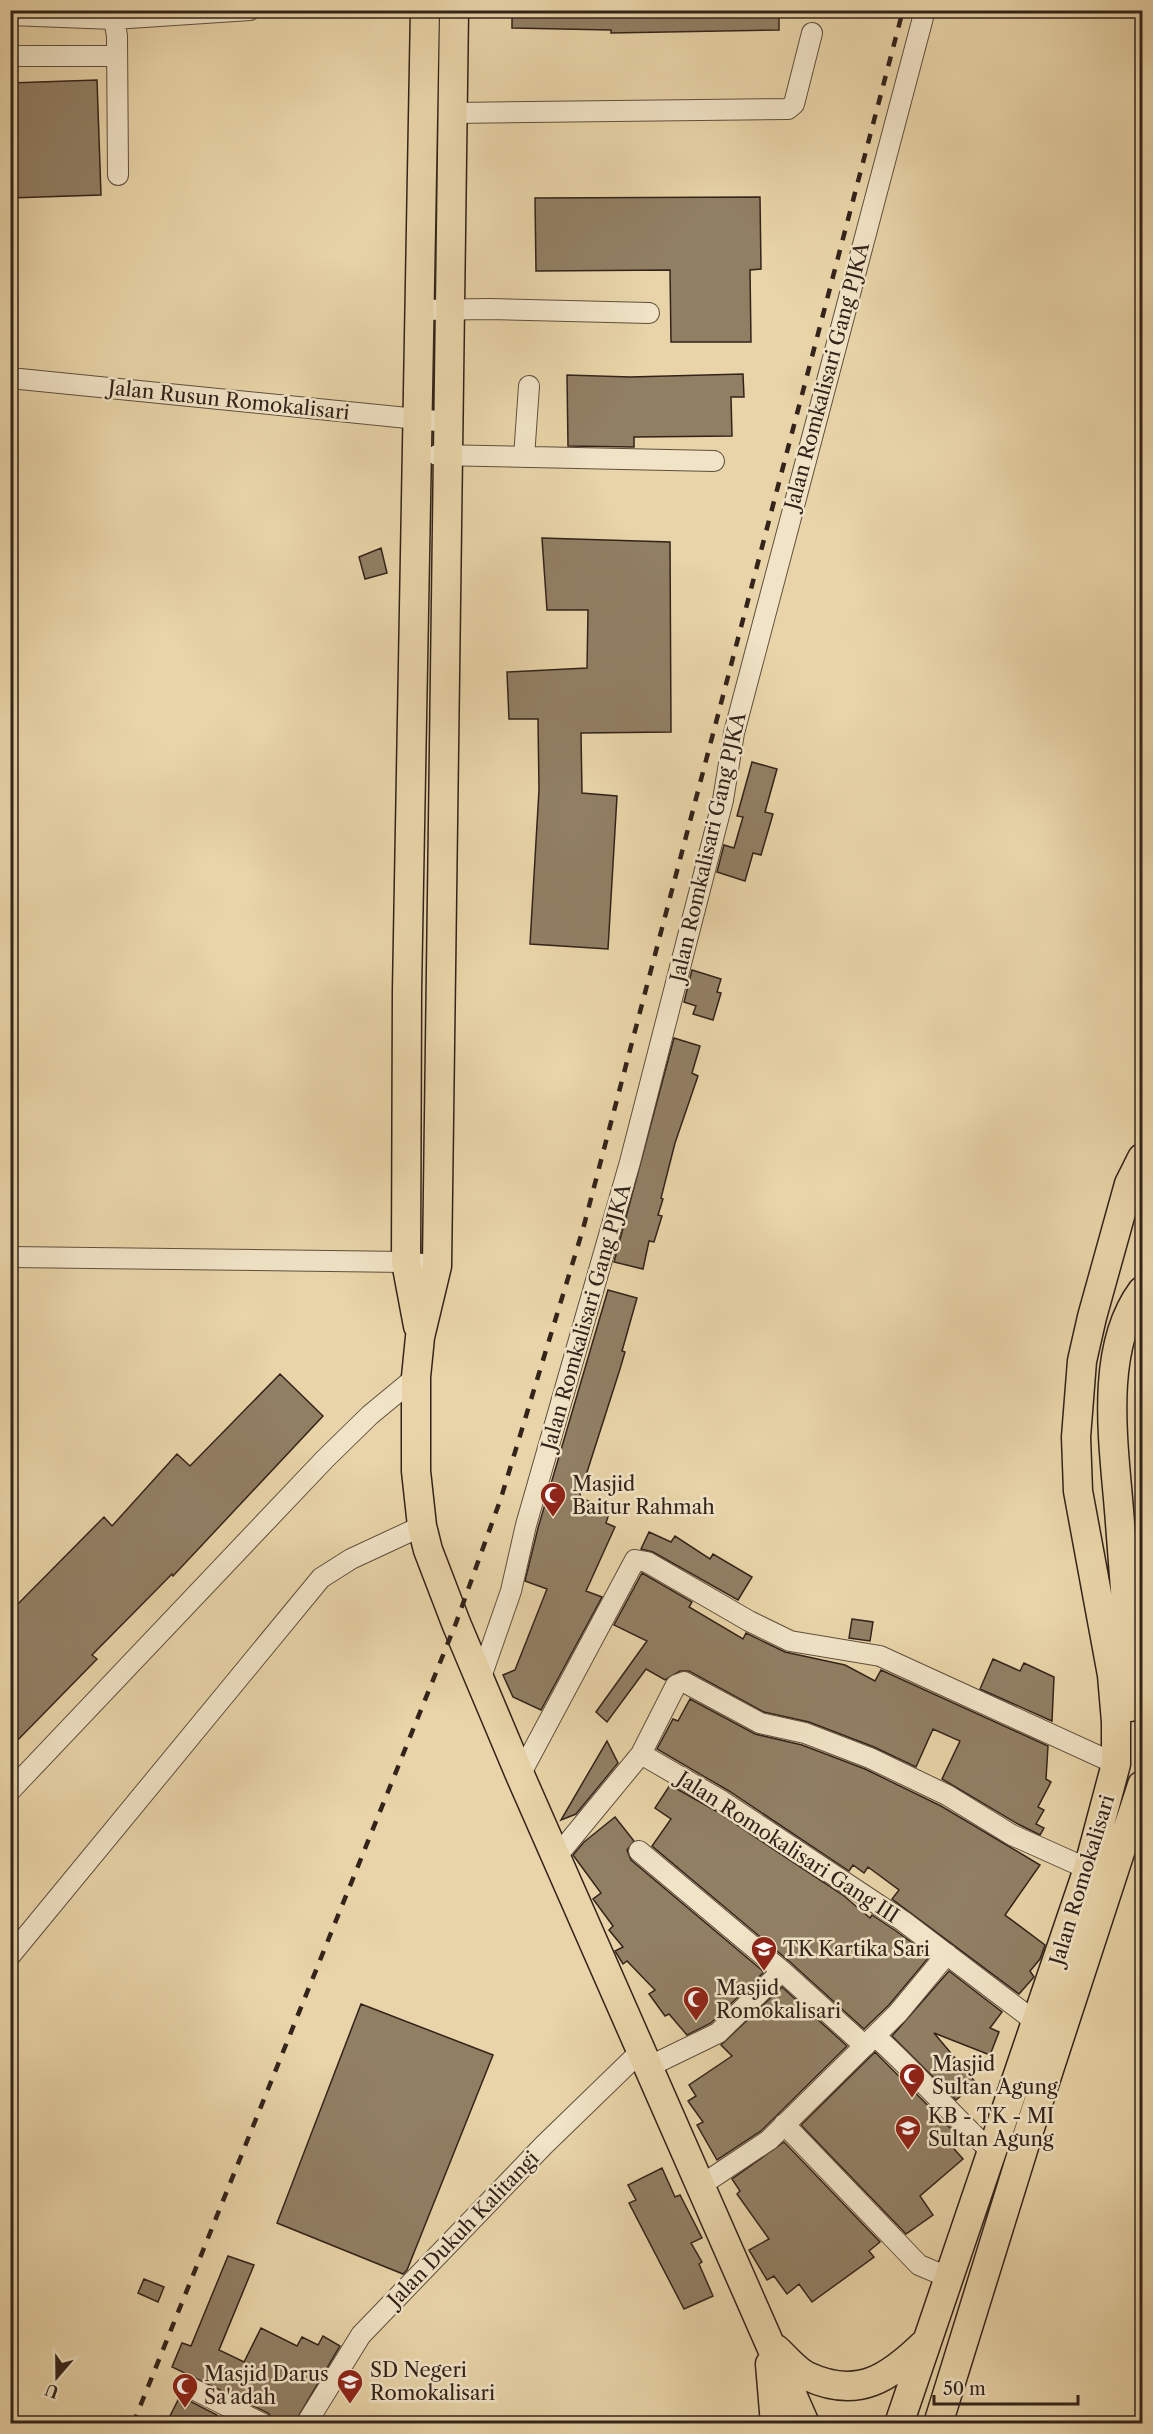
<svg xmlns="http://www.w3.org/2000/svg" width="1153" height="2434" font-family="'Libre Caslon Text',serif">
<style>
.building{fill:#917f64;stroke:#33231b;stroke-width:1.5}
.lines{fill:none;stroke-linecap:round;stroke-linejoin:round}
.minor-casing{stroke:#604f3e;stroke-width:22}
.highway-casing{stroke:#33231b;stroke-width:31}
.minor{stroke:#f0e3c6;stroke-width:20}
.highway{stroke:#e8d4a8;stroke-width:28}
.rail{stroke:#33231b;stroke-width:4.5;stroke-dasharray:10 10;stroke-linecap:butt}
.labels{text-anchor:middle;stroke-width:5;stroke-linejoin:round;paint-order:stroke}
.street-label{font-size:20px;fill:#33231b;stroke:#f0e3c6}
.poi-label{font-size:20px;fill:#33231b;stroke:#f0e3c6;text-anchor:start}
</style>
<rect width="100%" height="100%" fill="#e8d4a8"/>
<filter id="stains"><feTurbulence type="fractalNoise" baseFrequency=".00333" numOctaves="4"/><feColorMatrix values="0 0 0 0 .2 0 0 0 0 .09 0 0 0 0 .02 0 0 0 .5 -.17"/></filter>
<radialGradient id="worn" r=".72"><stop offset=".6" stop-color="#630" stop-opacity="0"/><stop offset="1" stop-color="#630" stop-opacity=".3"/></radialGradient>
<path class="building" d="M512,10H779V30L611,33V30L512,28Z
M97,80L101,195L10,198V83Z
M760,197L761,269L750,270L751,342H671L670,270L536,271L535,198Z
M743,374L744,397H731L732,436L634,437V447L568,446L567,375L630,377Z
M542,538L670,542L671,732L581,733L582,793L617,796L608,949L530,944L539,790L538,719H509L507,672L587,668L588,610H547Z
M381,548L387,573L365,579L359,557Z
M752,762L777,769L765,812L773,814L761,855L753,853L745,881L717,872L724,845L734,848L743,817L737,816Z
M692,970L721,979L717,992L721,993L713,1020L693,1014L696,1006L684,1002Z
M674,1038L700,1046L692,1073L698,1076L675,1143L661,1198L663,1199L658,1215L662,1216L654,1242L649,1241L643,1269L614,1262Z
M608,1290L637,1298L622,1351L625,1352L620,1369L580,1494L581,1498L610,1510L606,1523L615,1527L586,1591L602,1597L541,1710L513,1697L503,1675L515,1670L547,1589L525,1581L538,1528Z
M280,1374L323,1416L173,1576L172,1574L92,1655L97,1659L10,1748V1612L104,1517L112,1526L177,1454L190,1466Z
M649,1532L671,1542L675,1536L710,1559L713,1554L752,1577L738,1600L653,1552L641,1549Z
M642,1573L692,1602L689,1607L743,1639L746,1633L785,1652L845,1665L875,1681L881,1670L1048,1746L1046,1779L1051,1782L1038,1807L1044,1810L1036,1824L1044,1828L1040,1835L1018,1824L942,1779L960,1741L933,1729L916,1767L874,1747L809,1722L764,1712L689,1671H680L665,1680L646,1669L607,1722L596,1712L647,1641L614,1625Z
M852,1619L873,1622L870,1641L849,1638Z
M993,1659L1020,1671L1024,1663L1054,1677L1052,1721L980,1689Z
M690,1699L755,1734L802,1745L865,1769L941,1806L1040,1865L1005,1915L1045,1945L1040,1959L1030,1971L1034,1977L1019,1994L892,1899L899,1890L868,1867L864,1873L853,1865L849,1871L729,1791L657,1749L673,1719L678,1721Z
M607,1741L618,1763L576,1814L561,1820Z
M670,1785L716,1811L844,1896L870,1918L872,1915L896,1931L930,1956L889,2005L864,2029L790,1962L652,1846L671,1819L655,1808Z
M615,1817L634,1841L627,1850L631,1860L764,1972L711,2023L687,2035L669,2014L665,2016L649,1994L655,1990L627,1961L623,1964L615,1951L623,1947L609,1930L613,1926L593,1899L601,1893L573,1855L584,1842Z
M949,1971L1002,2012L990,2028L999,2032L990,2055L934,2033L976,2083L956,2100L892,2036Z
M782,1987L847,2046L761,2131L717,2160L697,2125L703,2122L688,2101L696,2096L689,2085L732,2056L721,2045Z
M361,2004L493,2055L407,2270L403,2274L277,2223Z
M875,2052L956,2134L948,2142L963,2159L920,2196L933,2215L906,2234L801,2125Z
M784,2142L880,2242L869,2251L874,2257L812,2302L799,2284L787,2294L774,2276L767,2280L749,2250L769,2239L737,2194L740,2191L732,2179Z
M662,2168L675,2197L680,2195L702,2238L691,2243L702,2262L699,2264L713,2296L684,2309L629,2203L636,2200L628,2185Z
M228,2256L254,2265L219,2350L244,2362L261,2328L297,2346L302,2337L318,2345L323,2336L340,2346L294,2424H278L268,2413L172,2367L182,2343L191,2346Z
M144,2279L164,2287L158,2302L138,2293Z
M180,2396L217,2415L213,2424H166Z"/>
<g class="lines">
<g class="minor-casing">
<path id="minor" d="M10,15L114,19L250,10
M114,19L117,36L118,175
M13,56H116
M453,113L788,109L794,104L812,33
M419,310L490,309L649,313
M10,378L447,422
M437,455L714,461
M524,457L529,386
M10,1257L406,1262L437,1266
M480,1680L511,1591L526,1525L630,1162L723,800L734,733L925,10
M641,1754L722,1801L903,1921L1037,2023
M520,1775L635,1560L647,1562L749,1621L790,1641L880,1656L1116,1764
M10,1791L325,1459L370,1415L416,1377
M639,1851L782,1971L865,2046
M557,1856L641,1754L676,1685L684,1682L760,1723L805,1733L870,1758L947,1795L1012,1835L1088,1869
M10,1956L321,1578L351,1559L422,1526
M875,2036C916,2072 951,2115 992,2152
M648,2067L718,2033L782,1971
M784,2124L919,2265L950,2278
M700,2186L769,2140L898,2013L947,1954
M185,2385L263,2424
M306,2424L361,2335L544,2145L641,2051"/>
</g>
<g class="highway-casing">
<path id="highway" d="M454,10L437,1266L420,1337L416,1377V1471L422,1526L428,1550L456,1623L520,1775L805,2424
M418,1326L406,1262L407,991L425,10
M1130,1707L1131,1679C1128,1627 1124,1575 1120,1523C1115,1451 1097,1352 1142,1291
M776,2349C785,2357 796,2371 807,2376C858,2400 889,2378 925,2343
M770,2364L775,2424
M899,2424L1088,1869L1116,1764V1722L1112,1675L1078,1491L1076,1437L1082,1361L1092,1317L1129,1184L1142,1158
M938,2424L1028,2134L1142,1785"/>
</g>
<use href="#minor" class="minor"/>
<use href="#highway" class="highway"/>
<path class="rail" d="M133,2424L456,1623L501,1498L583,1229L903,10"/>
</g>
<defs>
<g id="mosque-pin" transform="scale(1.35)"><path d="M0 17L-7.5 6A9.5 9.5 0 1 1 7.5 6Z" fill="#8f2418" stroke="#f0e3c6"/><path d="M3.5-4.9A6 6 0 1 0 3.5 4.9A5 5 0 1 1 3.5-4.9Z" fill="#fff"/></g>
<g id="school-pin" transform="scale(1.35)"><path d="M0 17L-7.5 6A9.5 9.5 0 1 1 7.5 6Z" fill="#8f2418" stroke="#f0e3c6"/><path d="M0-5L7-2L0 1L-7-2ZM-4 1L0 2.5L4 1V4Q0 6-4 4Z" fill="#fff"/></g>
</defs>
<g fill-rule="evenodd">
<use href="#mosque-pin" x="553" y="1495"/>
<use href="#school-pin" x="764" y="1949"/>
<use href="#mosque-pin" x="696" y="1999"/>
<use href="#mosque-pin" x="912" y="2076"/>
<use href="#school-pin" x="908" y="2128"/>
<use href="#school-pin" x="350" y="2382"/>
<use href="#mosque-pin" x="185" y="2386"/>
</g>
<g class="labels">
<g class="street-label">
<text transform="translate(827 376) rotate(-75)" y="7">Jalan Romkalisari Gang PJKA</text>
<text transform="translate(229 400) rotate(6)" y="7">Jalan Rusun Romokalisari</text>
<text transform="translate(708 847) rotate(-77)" y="7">Jalan Romkalisari Gang PJKA</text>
<text transform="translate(586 1317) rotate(-74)" y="7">Jalan Romkalisari Gang PJKA</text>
<text transform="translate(788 1847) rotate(33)" y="7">Jalan Romokalisari Gang III</text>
<text transform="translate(1082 1880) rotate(-73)" y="7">Jalan Romokalisari</text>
<text transform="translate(463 2229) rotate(-46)" y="7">Jalan Dukuh Kalitangi</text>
</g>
<g class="poi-label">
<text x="572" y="1491">Masjid<tspan x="572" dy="23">Baitur Rahmah</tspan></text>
<text x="783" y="1956">TK Kartika Sari</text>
<text x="716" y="1995">Masjid<tspan x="716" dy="23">Romokalisari</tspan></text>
<text x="932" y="2071">Masjid<tspan x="932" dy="23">Sultan Agung</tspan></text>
<text x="928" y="2123">KB - TK - MI<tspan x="928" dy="23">Sultan Agung</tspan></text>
<text x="370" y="2377">SD Negeri<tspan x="370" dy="23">Romokalisari</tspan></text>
<text x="204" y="2381">Masjid Darus<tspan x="204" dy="23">Sa'adah</tspan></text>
</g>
</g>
<rect width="1153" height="2434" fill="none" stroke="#e8d4a8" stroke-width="36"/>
<rect x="12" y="12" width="1129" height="2410" fill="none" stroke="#33231b" stroke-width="3"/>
<rect x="18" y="18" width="1117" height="2398" fill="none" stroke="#33231b" stroke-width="1.5"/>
<g transform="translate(57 2377) rotate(200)" stroke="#f0e3c6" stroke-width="4.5" paint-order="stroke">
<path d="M0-4.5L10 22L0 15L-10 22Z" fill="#33231b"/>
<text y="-9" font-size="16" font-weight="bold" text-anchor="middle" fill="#33231b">U</text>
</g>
<path d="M934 2395v9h144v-9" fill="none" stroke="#33231b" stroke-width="3"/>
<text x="943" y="2395" font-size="18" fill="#33231b" stroke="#f0e3c6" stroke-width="4.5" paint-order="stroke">50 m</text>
<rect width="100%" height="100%" filter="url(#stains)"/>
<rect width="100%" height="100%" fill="url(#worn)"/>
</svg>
